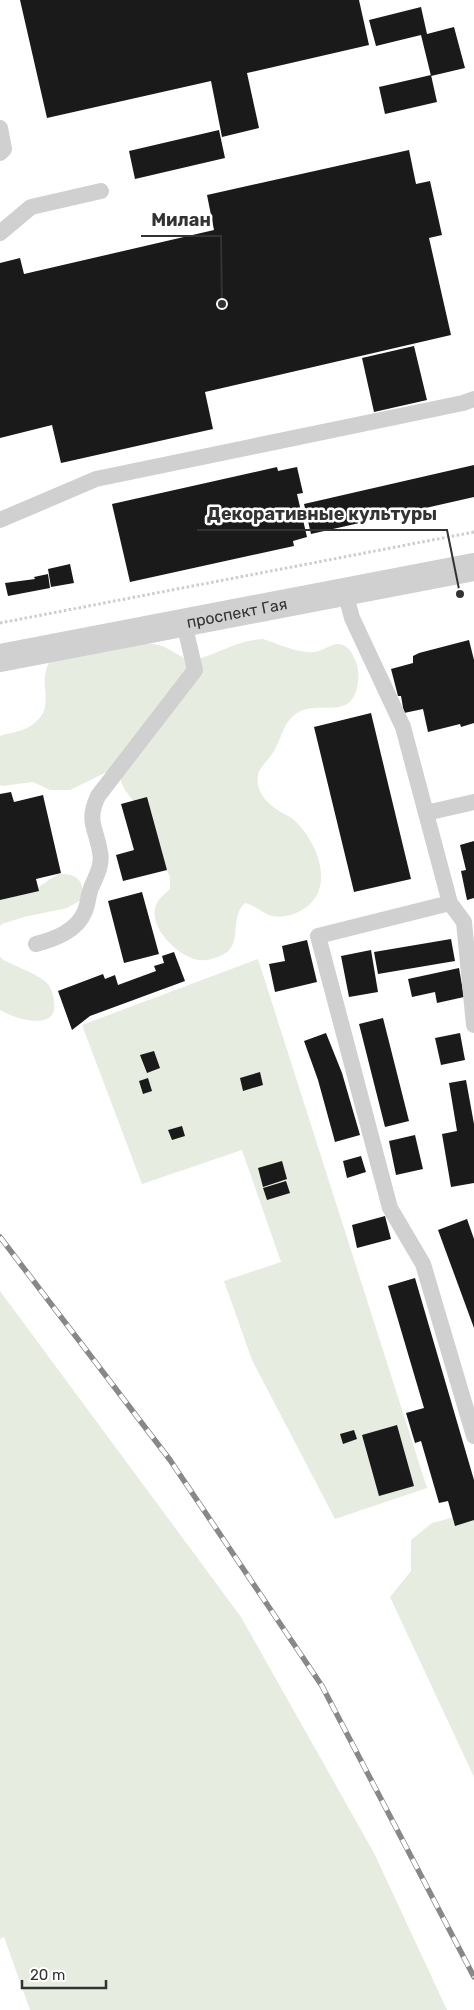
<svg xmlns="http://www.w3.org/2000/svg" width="474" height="2010" font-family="Rubik,sans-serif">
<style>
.green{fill:#e6ecdf}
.building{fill:#1a1a1a}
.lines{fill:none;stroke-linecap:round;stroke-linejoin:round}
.path{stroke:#cdcdcd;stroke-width:3;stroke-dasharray:2.5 2.5;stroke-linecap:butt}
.service{stroke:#d0d0d0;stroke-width:16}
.minor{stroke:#d0d0d0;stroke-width:28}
.rail-casing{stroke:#888;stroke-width:5.5}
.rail{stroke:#fff;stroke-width:4;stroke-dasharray:11;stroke-linecap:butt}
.labels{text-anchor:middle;stroke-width:5;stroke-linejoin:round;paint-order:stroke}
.street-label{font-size:16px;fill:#333;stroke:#fff}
.leader{fill:none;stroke:#333;stroke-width:2}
.callout-dot{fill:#333;stroke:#fff;stroke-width:2}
.callout-label{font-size:18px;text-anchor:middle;font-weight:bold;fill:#333;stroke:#fff;stroke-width:5;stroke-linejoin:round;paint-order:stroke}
</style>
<rect width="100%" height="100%" fill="#fff"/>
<path class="green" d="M263,639C279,644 298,654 315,652C324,651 334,641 343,645C350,648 353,655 356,662C359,671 359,679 357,688C349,721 317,699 297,713C283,722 282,738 274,751C269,760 259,767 258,776C255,792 269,805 281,812C285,815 290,816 294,820C317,841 336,887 305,908C295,915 283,918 272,916C263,914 257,906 245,903C229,917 243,944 224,954C215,959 204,962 194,959C175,953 146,925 157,903C159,898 166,893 170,889V877L139,809L125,790L121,782V776L109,771L70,790H50L33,782L2,786L0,785V736C8,733 19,732 27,728C61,709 35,685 50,661C80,655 130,638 158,645C170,648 178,656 190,661C216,656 236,640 263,639Z
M58,874C77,873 86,881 81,900L67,908L24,917L2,924L0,926V900L34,890Z
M0,956L2,959C14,966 38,974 47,983C51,987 54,996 54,1001C59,1033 15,1019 0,1010Z
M258,959L427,1488L335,1519L252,1360L224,1281L281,1262L242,1150L142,1184L82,1025Z
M0,1291L241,1617L374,1853L447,2010H30L4,1937L0,1939Z
M474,1512V1777L390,1597L411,1571V1540L432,1523Z"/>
<path class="building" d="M20,0H359L369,45L247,73L259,128L222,137L211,81L47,118Z
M421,7L427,34L454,27L465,68L431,76L421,35L376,46L369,20Z
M431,75L437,102L385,114L379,87Z
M219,130L225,158L135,179L129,151Z
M409,150L416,184L430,181L442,235L429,238L451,335L205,392L213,429L61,463L52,425L0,438V263L20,258L24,274L214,230L207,195Z
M414,346L427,400L374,412L362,358Z
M474,465V497L311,534L304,504Z
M277,467L278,471L297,467L303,493L297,494L307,537L293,541L294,546L130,582L112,504Z
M70,564L74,583L51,587L48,569Z
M48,574L50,588L8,596L5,583L35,579L34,577Z
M469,640L474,660V723L461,727L460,724L428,732L423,709L404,713L401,696H398L391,669L413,663V656L419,653Z
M371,713L411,879L354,892L314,727Z
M11,792L14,802L43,795L61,873L36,879L39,891L0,900V794Z
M147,797L167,870L123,881L116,855L134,850L121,804Z
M474,841V898L467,900L461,871L466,870L460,845Z
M142,892L159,954L124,963L108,901Z
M451,939L455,961L378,974L374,952Z
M307,940L317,982L275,992L269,964L285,961L282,946Z
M371,950L378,992L349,997L341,956Z
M174,952L185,981L90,1016L72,1030L58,991L103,974L105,979L115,975L118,985L156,971L154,966L164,963L162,956Z
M459,968L464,997L437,1003L435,992L412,997L408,979Z
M383,1018L409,1121L385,1127L359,1024Z
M326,1033L342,1073L360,1135L335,1142L318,1080L304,1041Z
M460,1033L465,1060L441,1065L435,1038Z
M154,1051L160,1068L147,1073L140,1055Z
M260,1072L263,1085L243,1091L240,1078Z
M148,1078L152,1091L143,1094L139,1081Z
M466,1080L474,1124V1183L451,1187L442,1134L457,1131L449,1083Z
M182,1126L185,1136L172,1140L168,1130Z
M415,1135L423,1169L396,1175L389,1141Z
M361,1156L366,1172L347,1178L343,1161Z
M282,1161L287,1179L263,1187L258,1168Z
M286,1181L290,1193L267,1200L263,1188Z
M385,1216L391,1239L357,1248L352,1225Z
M467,1219L474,1239V1328L438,1230Z
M415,1278L474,1480V1520L455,1526L448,1501L439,1503L421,1441L415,1443L406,1413L424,1408L388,1286Z
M397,1425L414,1486L379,1496L362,1435Z
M354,1430L357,1439L343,1444L340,1434Z"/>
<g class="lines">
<path class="path" d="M0,623L474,532"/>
<path class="service" d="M0,128L4,149L0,153
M0,233L31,207L101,191
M0,520L96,479L463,403L474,399
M345,592L352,618L403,727L450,903L464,922L474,1025
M426,813L474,802
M450,903L318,936L390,1208L423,1264L474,1436
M36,944C55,939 77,931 85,911C88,904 88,896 91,888C96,877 103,864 100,852C96,827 86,822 98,796L195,670L184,623"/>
<path class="minor" id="s1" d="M0,658L474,567"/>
<g class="rail-casing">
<path id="rail" d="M0,1237L170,1460L322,1686L474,1977"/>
</g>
<use href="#rail" class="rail"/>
</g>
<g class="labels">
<g class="street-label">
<text dy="6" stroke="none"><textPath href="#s1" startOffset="241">проспект Гая</textPath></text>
</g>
</g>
<path class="leader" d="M222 304L221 236H141M460 594L447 530H197"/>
<g class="callout-dot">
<circle cx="222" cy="304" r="5"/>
<circle cx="460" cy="594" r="5"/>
</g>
<g class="callout-label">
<text x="181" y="226">Милан</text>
<text x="322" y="520">Декоративные культуры</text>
</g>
<path d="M22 1980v8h84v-8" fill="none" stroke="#333333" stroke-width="2.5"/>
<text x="30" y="1980" font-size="15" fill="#333333" stroke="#ffffff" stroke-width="4" paint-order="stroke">20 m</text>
</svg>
